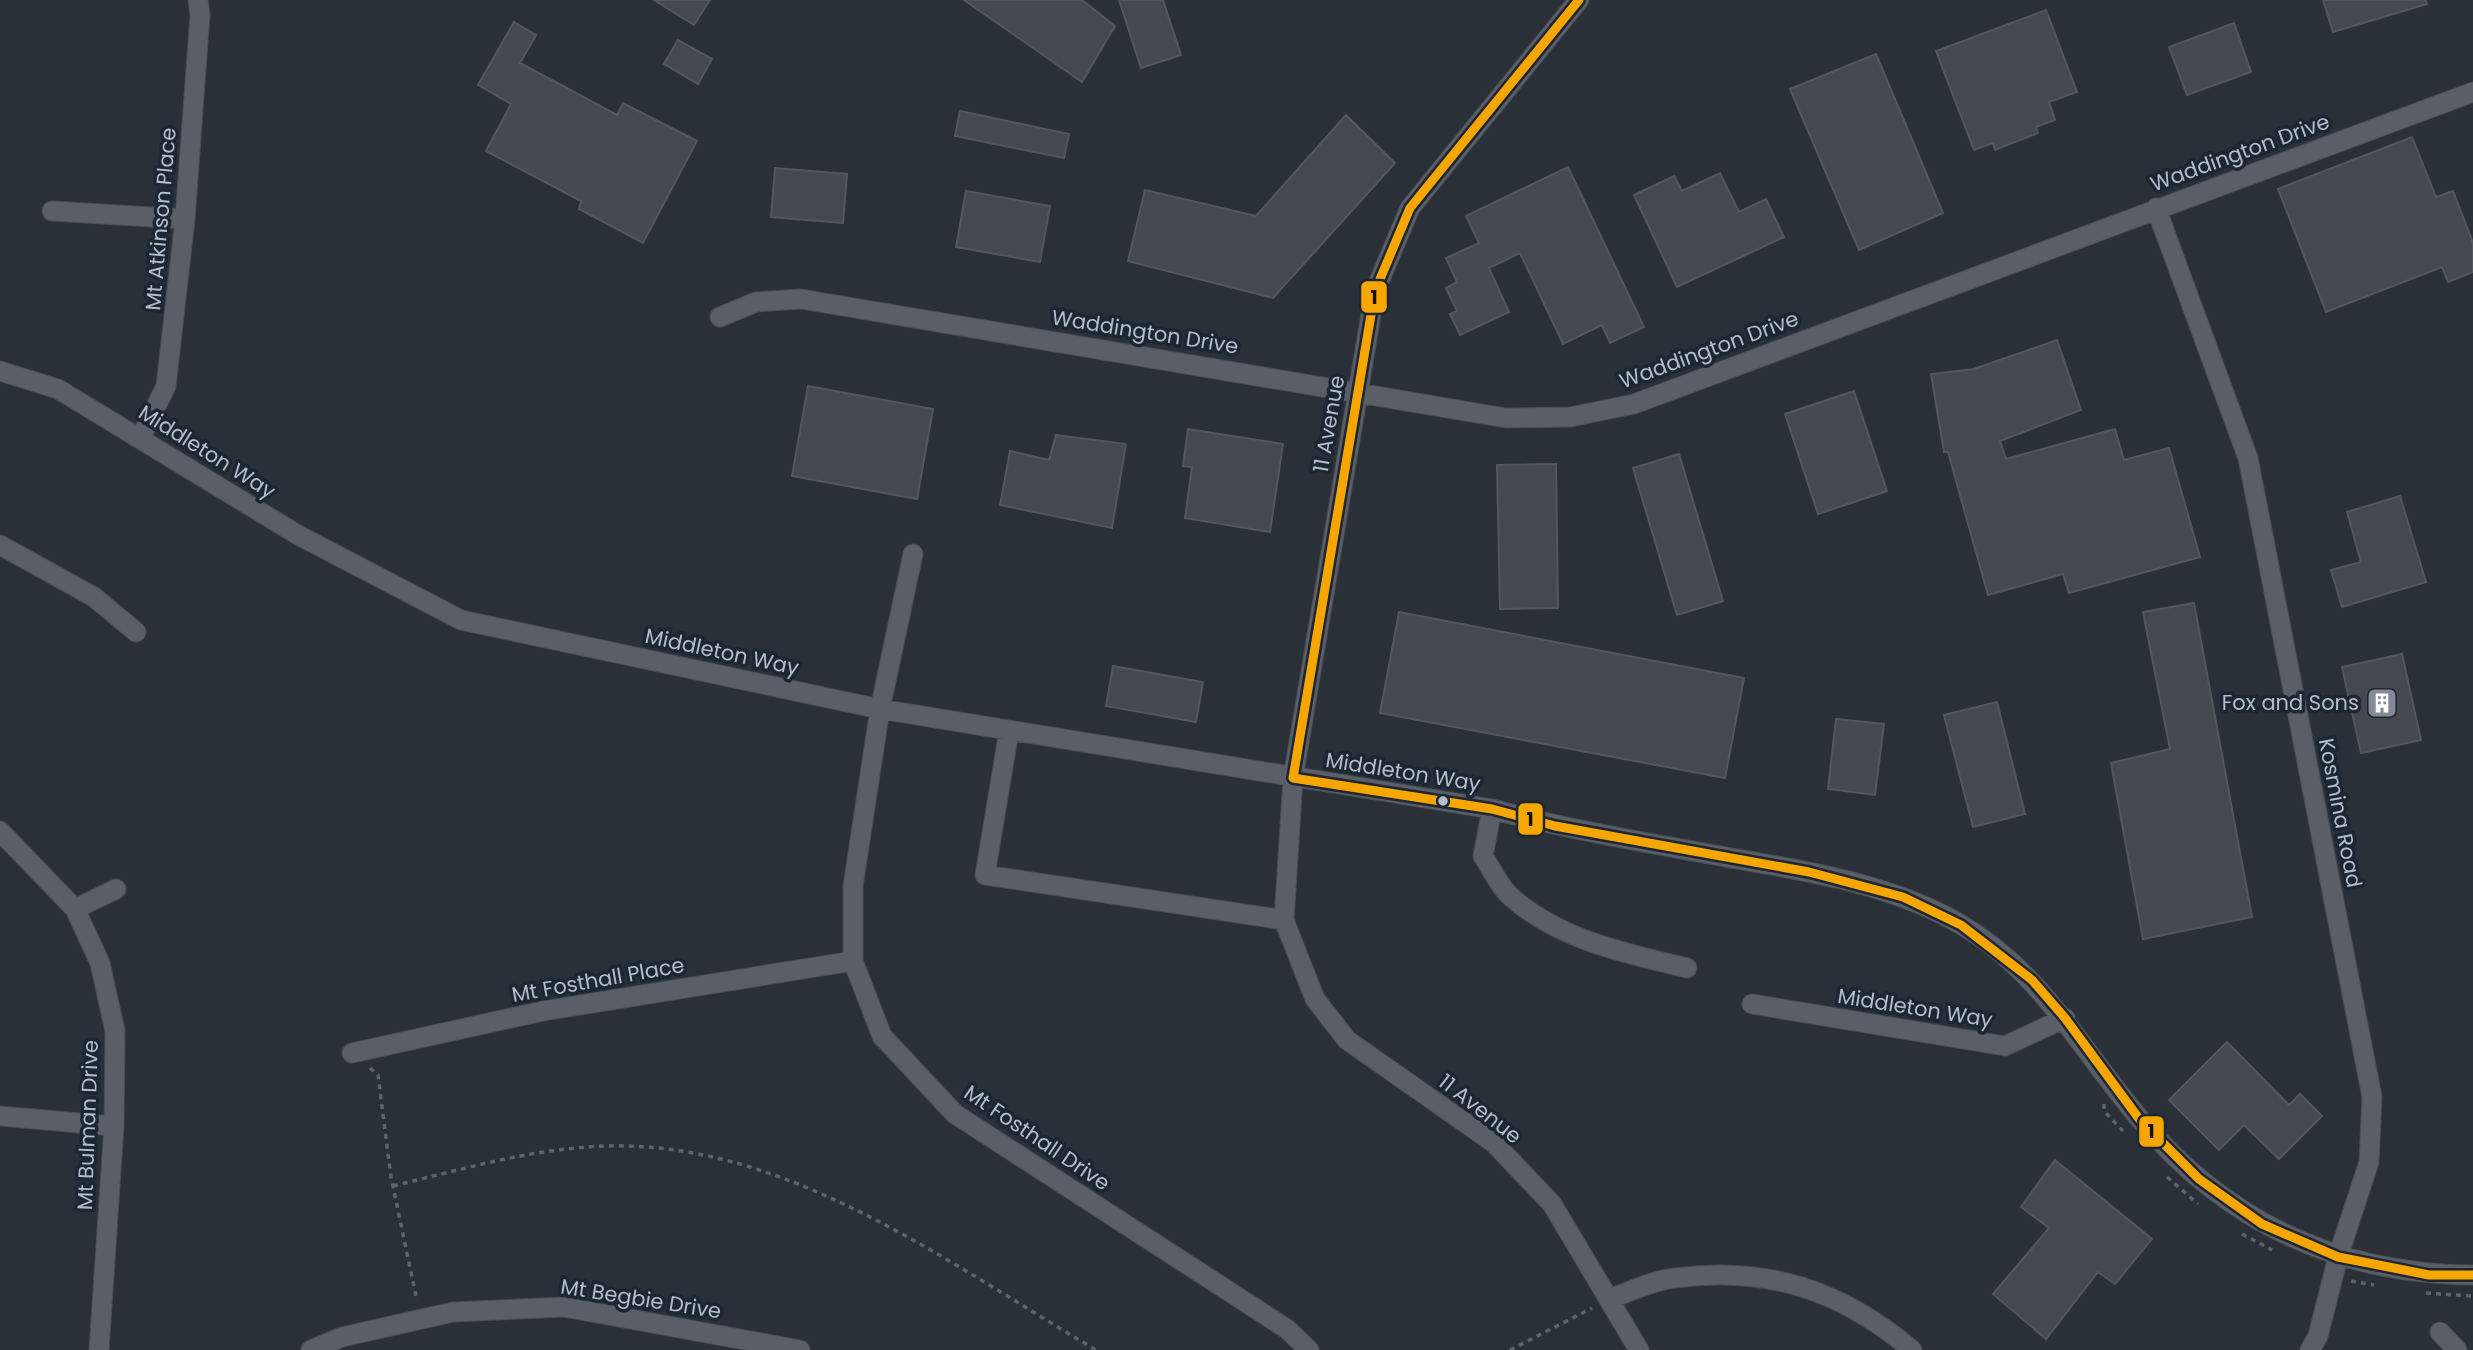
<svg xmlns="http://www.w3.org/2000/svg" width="2473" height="1350" font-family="Poppins,sans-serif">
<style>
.building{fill:#444950;stroke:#52575f;stroke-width:2}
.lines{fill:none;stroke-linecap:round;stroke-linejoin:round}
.minor-casing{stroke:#484c53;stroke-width:21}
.path{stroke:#5d636a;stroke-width:3.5;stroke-dasharray:5 5;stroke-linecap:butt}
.minor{stroke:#5a5e66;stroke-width:19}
.bus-1-casing{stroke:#1d2633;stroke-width:14}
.bus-1{stroke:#f7a600;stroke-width:9}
.bus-dot{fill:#b4bcc9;stroke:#1d2633;stroke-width:2.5}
.labels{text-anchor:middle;stroke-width:7;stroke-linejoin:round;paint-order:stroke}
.street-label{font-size:21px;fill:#b4bcc9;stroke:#1d2633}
.poi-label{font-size:21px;fill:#b4bcc9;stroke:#1d2633;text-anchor:end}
.line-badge{stroke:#1d2633;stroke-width:2.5}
.pale-badge-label{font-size:19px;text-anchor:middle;font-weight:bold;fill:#111}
</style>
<rect width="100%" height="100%" fill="#2a3038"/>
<path class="building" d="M654,0H710L694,25Z
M964,0H1082L1115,26L1082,82Z
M1119,0H1163L1181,55L1141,68Z
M2323,0H2426L2427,4L2333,32Z
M2046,10L2077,92L2049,102L2055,120L2036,127L2038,133L1995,150L1993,143L1974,150L1936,51Z
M514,22L536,35L520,63L617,115L623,103L697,141L643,243L579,209L581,201L486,151L511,104L478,85Z
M2234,23L2251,72L2187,95L2169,47Z
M678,40L712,59L698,84L664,64Z
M1876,54L1943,213L1859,250L1790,89Z
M960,111L1069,134L1064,158L955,136Z
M1346,115L1395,163L1273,298L1128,261L1145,190L1256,216Z
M2412,137L2436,197L2453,191L2473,243V272L2448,282L2442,267L2326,312L2278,189Z
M1568,167L1644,327L1610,343L1602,325L1563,344L1520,253L1489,268L1509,312L1460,335L1450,314L1457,311L1446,288L1457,282L1446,258L1479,243L1466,216Z
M775,168L847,174L843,223L771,217Z
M1720,173L1739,212L1766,199L1784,237L1677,287L1634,195L1674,176L1682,191Z
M966,191L1050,206L1040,262L956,247Z
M2057,340L2081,410L2000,441L2006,459L2115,429L2124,460L2169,448L2200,557L2069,593L2063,574L1988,595L1948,452H1944L1931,374L1974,369Z
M808,386L933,409L917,499L792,476Z
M1854,391L1887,491L1818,514L1785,414Z
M1188,429L1283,444L1270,532L1185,518L1192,467L1183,466Z
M1056,435L1126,444L1112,528L1000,505L1010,451L1049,460Z
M1679,454L1723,601L1677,615L1633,468Z
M1556,464L1558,608L1500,609L1497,465Z
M2400,496L2426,582L2342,607L2331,570L2361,562L2347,512Z
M2194,603L2252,917L2143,939L2111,763L2170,749L2143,612Z
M1399,612L1744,678L1725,778L1380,713Z
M2402,654L2421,740L2361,753L2342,667Z
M1113,666L1203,682L1196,722L1106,706Z
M1997,702L2025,814L1973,827L1944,715Z
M1836,719L1884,724L1875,795L1828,789Z
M2227,1042L2289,1105L2300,1094L2322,1116L2279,1159L2244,1125L2219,1150L2169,1100Z
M2055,1160L2152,1239L2115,1284L2098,1272L2046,1339L1993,1294L2049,1228L2021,1207Z"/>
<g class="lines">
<g class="minor-casing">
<path id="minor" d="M1579,0L1410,208L1375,291L1293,778L1284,920L1315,999L1347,1040L1494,1143L1552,1204L1639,1350
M2156,208L2248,458L2372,1097L2369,1162L2338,1257L2318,1336L2310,1350
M52,211L185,219
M720,317L756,302L801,299L1506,418L1570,417L1634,404L2473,92
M0,371L58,389L298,535L461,620L880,709L1492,809C1573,831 1655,844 1737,859C1812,872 1893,885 1960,924C2042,972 2081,1050 2140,1119C2227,1223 2339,1274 2473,1275
M141,437L166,386L185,219L200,15L198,0
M0,545L94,597L136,632
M913,554L880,709L853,886V961L882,1036L955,1114L1287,1329L1309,1350
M1009,731L985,875L1284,920
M1492,809L1483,856C1491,868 1499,886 1510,896C1559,940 1625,953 1687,968
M0,831L75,909L100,963L115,1031L114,1126L99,1350
M75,909L116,889
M1752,1004L2005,1046L2065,1018
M352,1053L543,1011L853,961
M0,1116L114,1126
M1609,1299C1630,1292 1653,1280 1675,1278C1768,1266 1841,1290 1912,1350
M2440,1332L2457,1350
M311,1350L342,1337L453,1312L564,1307L800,1350"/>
</g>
<path class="path" d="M370,1068L378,1075L391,1177L417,1301
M2104,1104V1111L2123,1131
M2167,1177L2198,1204
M393,1186C463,1169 534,1148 607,1146C786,1141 948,1263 1096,1350
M2242,1234L2272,1250
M2351,1281L2374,1285
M2426,1293L2471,1296
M1510,1350L1592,1308"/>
<use href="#minor" class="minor"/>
<g class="bus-1-casing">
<path id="bus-1" d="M1579,0L1410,208L1375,291L1293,778L1492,809L1555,826L1809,872L1903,897L1961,925L2032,980L2065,1018L2140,1120L2199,1179L2262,1224L2338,1257L2429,1275H2473"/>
</g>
<use href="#bus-1" class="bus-1"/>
</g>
<defs>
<g id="building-square" transform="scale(1.575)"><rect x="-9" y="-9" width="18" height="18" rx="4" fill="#848b96" stroke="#1d2633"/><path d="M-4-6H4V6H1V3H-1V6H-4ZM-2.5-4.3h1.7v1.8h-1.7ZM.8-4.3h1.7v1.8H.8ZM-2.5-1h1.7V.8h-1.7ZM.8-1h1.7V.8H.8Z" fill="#fff"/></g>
</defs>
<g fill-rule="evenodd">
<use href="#building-square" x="2382" y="703"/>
</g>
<circle class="bus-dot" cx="1443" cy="801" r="6"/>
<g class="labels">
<g class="street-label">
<text transform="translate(2240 153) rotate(-20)" y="7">Waddington Drive</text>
<text transform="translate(161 219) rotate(-85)" y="7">Mt Atkinson Place</text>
<text transform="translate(1145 332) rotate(9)" y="7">Waddington Drive</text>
<text transform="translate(1709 350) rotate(-20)" y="7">Waddington Drive</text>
<text transform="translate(1329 424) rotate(-80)" y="7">11 Avenue</text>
<text transform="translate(207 452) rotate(32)" y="7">Middleton Way</text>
<text transform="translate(722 652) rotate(12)" y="7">Middleton Way</text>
<text transform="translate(1403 772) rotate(9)" y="7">Middleton Way</text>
<text transform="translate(2340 813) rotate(79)" y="7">Kosmina Road</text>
<text transform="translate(598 980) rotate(-10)" y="7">Mt Fosthall Place</text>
<text transform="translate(1915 1008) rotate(9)" y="7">Middleton Way</text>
<text transform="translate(1480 1109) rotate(38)" y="7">11 Avenue</text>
<text transform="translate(88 1125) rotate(-88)" y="7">Mt Bulman Drive</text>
<text transform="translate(1037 1138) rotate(34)" y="7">Mt Fosthall Drive</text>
<text transform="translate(641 1299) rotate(9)" y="7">Mt Begbie Drive</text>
</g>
<g class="poi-label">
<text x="2359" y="710">Fox and Sons</text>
</g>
</g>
<g class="line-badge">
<rect x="1360" y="280" width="28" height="34" rx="7" fill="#f7a600"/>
<rect x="1517" y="802" width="27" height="34" rx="7" fill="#f7a600"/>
<rect x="2138" y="1115" width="27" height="33" rx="7" fill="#f7a600"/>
</g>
<g class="pale-badge-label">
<text x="1374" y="304">1</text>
<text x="1530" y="826">1</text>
<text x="2151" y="1138">1</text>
</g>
</svg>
